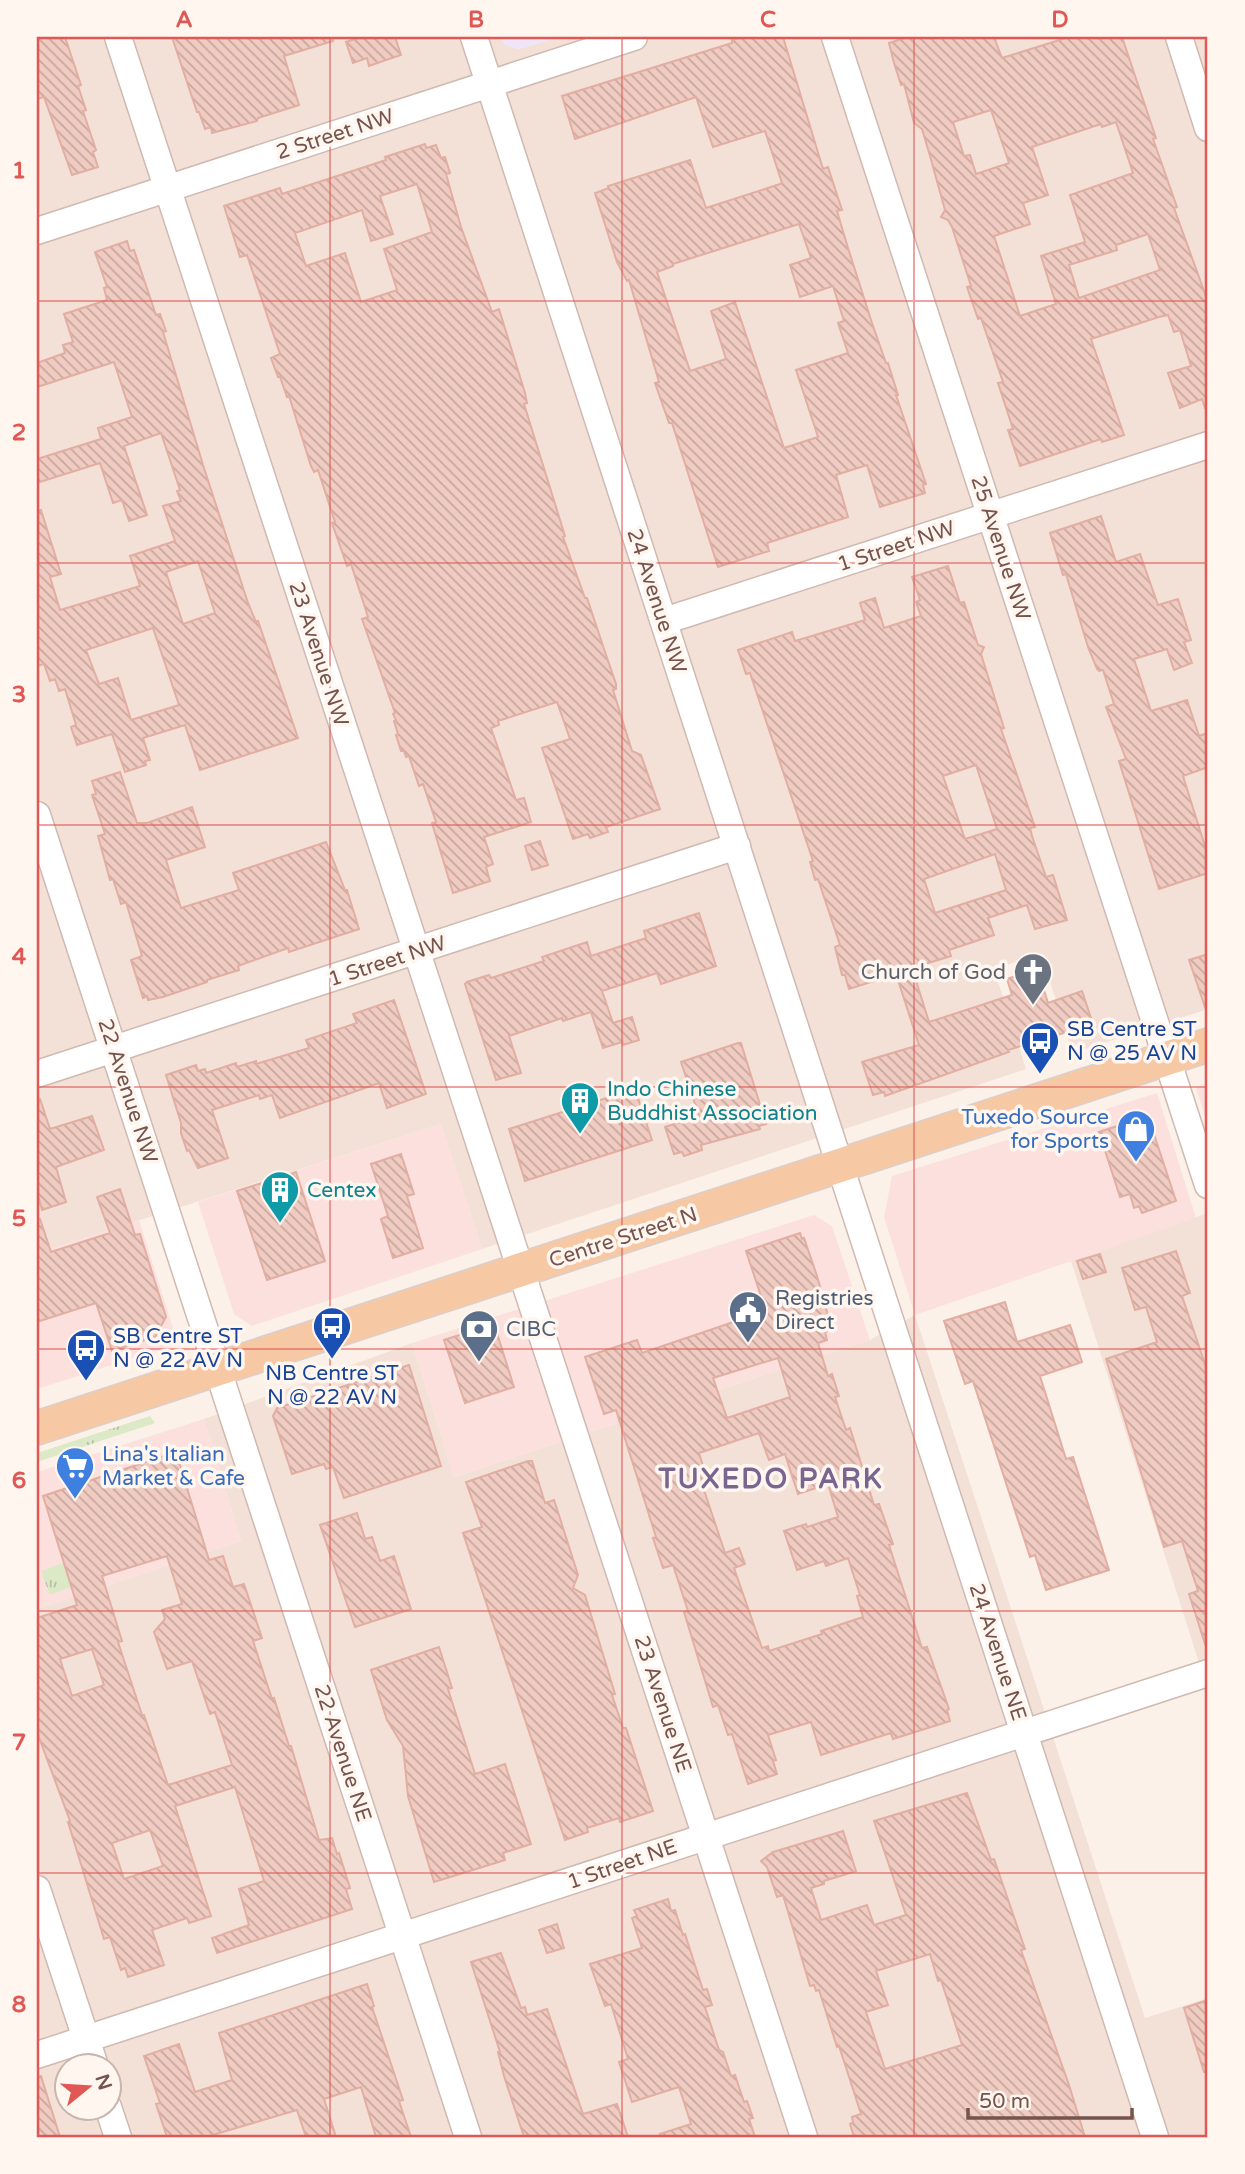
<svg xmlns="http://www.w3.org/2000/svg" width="1245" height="2174" font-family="'Varela Round',sans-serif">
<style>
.residential{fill:#f3e1d7;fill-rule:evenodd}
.commercial{fill:#fbe0dd}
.education{fill:#eee5f8}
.grass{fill:url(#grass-tufts)}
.building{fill:url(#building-back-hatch);stroke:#e2aea2;stroke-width:2;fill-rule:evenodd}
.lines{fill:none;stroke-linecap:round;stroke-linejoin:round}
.minor-casing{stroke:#d0b9b1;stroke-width:29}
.major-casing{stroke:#d9cfcd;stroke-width:36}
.minor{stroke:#fff;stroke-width:26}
.major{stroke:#f7c8a4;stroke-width:33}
.grid{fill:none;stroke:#e05753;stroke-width:2;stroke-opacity:0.55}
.labels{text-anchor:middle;stroke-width:7;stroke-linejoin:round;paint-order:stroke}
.street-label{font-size:21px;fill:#76544d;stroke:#fef6ef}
.worship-label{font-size:21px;fill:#5b616d;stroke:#fef6ef;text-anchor:end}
.transit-label{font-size:21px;fill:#164399;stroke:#fef6ef;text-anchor:start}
.culture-label{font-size:21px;fill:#0d838f;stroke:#fef6ef;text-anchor:start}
.shop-label{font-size:21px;fill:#366cbe;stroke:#fef6ef;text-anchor:end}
.service-label{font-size:21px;fill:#4e5e75;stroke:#fef6ef;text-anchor:start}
.district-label{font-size:28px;font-weight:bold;letter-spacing:2px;fill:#7a6591;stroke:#fef6ef}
.neatline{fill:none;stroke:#e05753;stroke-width:2.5}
.grid-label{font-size:23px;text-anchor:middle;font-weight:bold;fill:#e05753}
</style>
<defs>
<pattern id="grass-tufts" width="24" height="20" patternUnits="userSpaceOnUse" patternTransform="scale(1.75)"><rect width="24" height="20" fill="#dce9c7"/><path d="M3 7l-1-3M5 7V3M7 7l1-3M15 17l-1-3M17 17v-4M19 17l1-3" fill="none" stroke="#b7bfa4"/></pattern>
<pattern id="building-back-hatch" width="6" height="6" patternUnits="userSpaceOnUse" patternTransform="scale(1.75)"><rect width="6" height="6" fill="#f0cbc1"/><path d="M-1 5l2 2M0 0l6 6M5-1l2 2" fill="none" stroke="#c7a79f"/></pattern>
</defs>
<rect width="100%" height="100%" fill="#fcf1e9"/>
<path class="residential" d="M37,37H498L518,49L561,37H1208V1009L1073,1053L1041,954L994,969L1026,1069L482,1249L441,1124L37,1253Z
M1208,1213V1691L1071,1261Z
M915,1315L1145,2018L1208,1998V2137H37V1609L241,1541L204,1419L412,1343L454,1477L870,1340ZM66,2066H108V2108H66Z"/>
<path class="commercial" d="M1208,1084V1126L1196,1088Z
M1157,1093L1196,1218L915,1315L884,1217L892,1176Z
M441,1124L482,1249L252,1326L234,1314L198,1202Z
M814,1215L832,1226L870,1340L454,1477L412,1343Z
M139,1220L178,1344L37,1389V1253Z
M204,1419L241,1541L37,1609V1472Z"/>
<path class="education" d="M498,37H561L518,49L505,45Z"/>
<path class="grass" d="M150,1416L155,1423L37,1462V1453Z
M63,1563L71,1587L50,1595L41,1571Z"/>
<path class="building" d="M37,37H65L81,85L78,86L86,110L83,111L96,150L93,152L98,167L72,175L44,97L37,99Z
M172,37H332L333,41L284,56L299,105L258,118L257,121L212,133L211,127L205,129L199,112H197Z
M361,37H395L401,55L369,66L367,58L353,63L346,42Z
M742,37H783L823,169L828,167L842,210L837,211L848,248L872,323L886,363H888L898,395H896L926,484L923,485L925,493L880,507L867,465L836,475L848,517L767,543L769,551L718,567L672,423H669L655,383L659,382L629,280L627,281L617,262L595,193L609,188L608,186L690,160L706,208L780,184L782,183L765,131L713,147L696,97L575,139L562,96L732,43V40ZM799,224L811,258L790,265L800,297L833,286L844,321L838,323L848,353L796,370L818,437L784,448L735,302L711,311L726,359L690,371L657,272L673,266V264Z
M908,37H994L1002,58L1069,37H1122L1156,138L1153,139L1177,207L1174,208L1208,302V407L1205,408L1202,399L1180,408L1168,373L1191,366L1180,330L1174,332L1168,315L1159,317L1091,339L1124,435L1102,442L1101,439L1020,466L1008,430L1013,429L998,383L1003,382L981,318L978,319L967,287L971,286L952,227L948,220L941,217L945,210L930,156L922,129L914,123L904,84L901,85L894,63L889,43ZM991,110L1009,163L976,174L970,155L964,156L953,122ZM1116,122L1133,173L1070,195L1085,242L1041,256L1056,304L1020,316L994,236L1030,224L1023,203L1048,195L1032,147L1101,124L1102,127ZM1148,234L1160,270L1079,298L1069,265L1117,250L1116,245Z
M425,144L426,148L436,145L441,158L445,157L450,173L446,174L461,227L492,312L499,309L525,393L527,403L524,404L565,536L563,537L585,598H587L604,649L616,684V689L613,690L632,751L641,755L660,809L606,827L608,832L590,838L588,834L573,839L542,748L570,739L557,702L498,721L499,725L491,728L516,800L524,798L531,822L484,837L493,864L486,867L490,881L453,893L432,823L436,822L423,784L419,786L409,756L406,757L404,751H401L396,735L398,734L394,721L396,720L393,714L395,713L362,619L368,617L351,564L347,566L332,523L335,522L318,470L314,472L311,466L289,396L287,397L280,377H278L271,358L280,354L247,255L240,257L224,206L280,188L282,194L386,160L385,157ZM417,184L432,232L384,249L397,290L361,302L345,253L306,266L295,233L362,210L371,241L393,234L380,196Z
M127,241L130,251L134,250L156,315L160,314L166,331L163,332L203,465L248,603L256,622L258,621L298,738L200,770L185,725L143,738L150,760L145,761L146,765L125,772L112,734L77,745L71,727L76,725L65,689L59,691L55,679L50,681L44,664L37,666V510H41L61,574L50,577L60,610L140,586L130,556L175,541L163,506L181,501L177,491L180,490L161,433L124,446L147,515L129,521L122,500L113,503L100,463L37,483V459L101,439L98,428L132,417L114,362L37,387V363L65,353L63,345L73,342L64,314L107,300L104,288L107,287L95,252ZM198,561L215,613L183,624L166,572ZM153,628L179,705L131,720L118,678L99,684L86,650Z
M1101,516L1116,562L1140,554L1158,605L1178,599L1191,640L1184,642L1192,663L1174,670L1167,649L1134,659L1151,711L1187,700L1199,736L1208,733V767L1183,776L1208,856V873L1159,889L1119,761L1126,759L1106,707L1114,704L1103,670L1099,671L1097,669L1088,647L1066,574L1063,575L1050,533Z
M948,566L960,603L964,602L978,645L984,647L981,654L1004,728L1001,729L1035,827L1030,828L1032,836L1046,877L1053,875L1067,920L1035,929L1027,905L988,918L994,935L949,950L951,956L912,968L929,1022L1012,995L1007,979L1037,969L1048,1003L1082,991L1093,1024L1008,1050L1009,1052L885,1096L884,1092L873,1095L862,1062L919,1045L896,974L849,989L845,975H842L835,947L840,945L818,879L815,880L810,862L813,861L750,673L746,674L738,650L792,632L795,641L865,620L860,603L875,598L884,628L921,616L916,602L920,600L912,577ZM976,765L997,829L965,839L943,776ZM995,854L1006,890L935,913L924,879Z
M120,772L137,823H147L192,807L205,847L166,860L181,908L239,890L233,873L326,842L345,890H347L359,929L289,952L288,948L238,966L239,970L207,980V982L163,997L148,1000L147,996L143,998L131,960L142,956L126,902L121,904L113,879L110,880L98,836L105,834L92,795L96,794L92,781Z
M540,841L548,865L532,870L525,846Z
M699,913L716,966L661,984L657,973L602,991L613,1023L632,1017L639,1040L623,1045L622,1042L603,1048L591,1012L563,1021L562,1018L509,1036L521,1073L496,1080L465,984L467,982L489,975L491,978L544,961L542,957L587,942L591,956L646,938L644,931Z
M1208,954V1006L1205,1007L1189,960Z
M394,1000L426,1094L387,1108L379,1083L280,1118L272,1095L260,1099L259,1095L212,1110L228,1158L198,1168L189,1150L187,1151L181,1133V1123L166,1075L196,1065L198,1071L205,1069L206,1073L236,1063L237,1067L256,1061V1064L309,1048L306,1040L357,1023L353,1014Z
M738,1043H741L766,1124L759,1126L760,1129L701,1145L702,1150L684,1156L682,1152L674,1154L665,1127L699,1116L681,1062Z
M635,1089L652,1140L525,1181L509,1129Z
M37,1099H40L50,1129L92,1116L104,1150L56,1167L66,1202L42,1210L37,1192Z
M1148,1116L1176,1201L1142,1213L1139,1206L1134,1208L1130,1194L1120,1197L1099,1132Z
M401,1154L414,1194L407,1196L423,1248L393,1258L381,1219L388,1216L371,1164Z
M296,1172L325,1261L267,1280L237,1191Z
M120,1189L135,1235L140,1234L166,1317L155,1337L112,1351L96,1303L37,1322V1220L40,1219L51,1252L110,1233L97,1197Z
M800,1233L802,1239L804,1238L817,1276L832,1330L825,1332L827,1340L818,1343L828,1376L832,1374L839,1396L835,1397L846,1430L850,1428L874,1505L879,1504L893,1544L889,1545L922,1648L927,1647L949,1709L947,1710L950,1721L893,1739L891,1733L821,1755L811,1722L768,1735L776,1760L773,1761L777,1774L748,1784L732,1734L728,1735L718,1705L713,1707L684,1612L688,1611L673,1565L663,1568L653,1538L656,1537L616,1410L604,1414L585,1357L637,1340L642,1353L766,1311L746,1251ZM778,1358L790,1397L727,1418L713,1378ZM759,1433L769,1460L785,1454L798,1494L828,1484L838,1517L807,1527L806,1524L784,1531L797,1570L824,1561L826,1566L848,1558L860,1595L857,1596L863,1617L821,1631L822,1634L769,1651L768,1646L762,1648L734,1568L745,1564L739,1548L725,1553L703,1487L709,1485L699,1453Z
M1176,1251L1190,1293L1182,1296L1208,1373V1643L1205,1644L1189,1594L1198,1591L1182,1541L1164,1547L1106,1359L1157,1342L1146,1307L1135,1310L1122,1268Z
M1100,1254L1106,1272L1083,1279L1077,1261Z
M1005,1302L1017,1342L1070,1325L1082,1362L1040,1376L1066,1459L1073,1457L1109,1570L1046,1590L1035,1555L1030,1557L973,1381L965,1384L944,1321Z
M494,1324L514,1387L465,1403L444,1340Z
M409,1365L441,1466L344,1498L333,1467L326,1469L324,1464L292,1474L273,1416L277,1408Z
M176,1452L209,1560L223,1556L233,1587L244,1584L262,1638L253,1641L272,1699L274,1698L289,1746H291L319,1840L332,1838L337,1854L339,1853L350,1888L346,1889L352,1909L217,1953L212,1938L249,1925L239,1889L264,1881L235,1787L175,1806L211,1916L189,1923L187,1918L152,1930L164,1965L128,1977L125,1968L121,1970L110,1937L104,1939L68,1822L70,1821L37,1732V1618L77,1605L43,1496ZM167,1556L182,1604L162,1610L165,1619L154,1632L167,1669L192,1661L210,1714L215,1712L232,1765L168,1785L144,1715H142L118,1642L122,1641L102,1576ZM92,1649L104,1685L72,1696L60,1659ZM150,1830L163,1866L124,1879L112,1843Z
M528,1461H532L545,1503L554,1500L557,1509L578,1575L573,1588L585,1595L615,1694L612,1695L623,1728H626L653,1811L620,1822L619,1818L587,1828L588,1832L565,1840L463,1533L482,1527L466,1482Z
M357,1513L365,1539L372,1537L380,1561L394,1556L411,1609L355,1627L320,1525Z
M439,1647L452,1688L448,1689L475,1774L505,1764L531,1844L503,1853L505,1860L434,1882L408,1796L403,1746L387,1720L371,1670Z
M967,1793L991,1860L994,1859L1025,1949L1021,1950L1069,2085L1085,2137H854L850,2124L853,2122L852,2117L861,2114L839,2046L837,2047L819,1990L816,1991L814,1985L810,1986L783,1895L777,1897L767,1867L761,1861L773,1852L843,1831L856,1871L824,1881V1884L811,1888L821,1920L867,1905L874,1925L906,1915L874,1821ZM930,1954L938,1981L941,1980L962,2045L885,2069L866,2012L888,2005L876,1971Z
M668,1899L671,1911L675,1910L683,1935L685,1934L703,1990L707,1989L712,2005L705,2007L719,2050L723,2052L731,2076L735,2075L744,2102L747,2101L753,2118L749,2119L755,2137H661L660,2134L691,2124L679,2087L632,2102L619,2062L628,2059L611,2004L605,2006L590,1964L642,1948L632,1918L637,1916L634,1910Z
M557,1924L564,1948L547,1953L539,1930Z
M501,1953L521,2008L525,2007L527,2015L547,2009L583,2114L617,2104L628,2137H524L504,2076L498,2052H500L471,1962Z
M367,1984L374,2006L372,2007L403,2100L399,2101L411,2137H376L361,2087L324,2099L336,2137H306L297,2110L206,2137H167L156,2104L160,2103L144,2056L179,2044L195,2092L232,2080L219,2033Z
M1208,2000V2071L1204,2072L1184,2008Z
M41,2076L60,2137H37V2077Z"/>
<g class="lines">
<g class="minor-casing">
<path id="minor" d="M118,37L804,2137
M474,37L1155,2137
M835,37L1208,1185
M1179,37L1208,128
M37,231L634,37
M664,621L1208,445
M37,815L468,2137
M37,1074L737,846
M37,1889L95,2066
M37,2055L1208,1673
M108,2107L118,2137"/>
</g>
<g class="major-casing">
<path id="major" d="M37,1428L1208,1045"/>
</g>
<use href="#minor" class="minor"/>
<use href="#major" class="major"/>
</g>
<path class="grid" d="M330,37V2137M622,37V2137M914,37V2137M37,301H1208M37,563H1208M37,825H1208M37,1087H1208M37,1349H1208M37,1611H1208M37,1873H1208"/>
<defs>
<g id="church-pin" transform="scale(2.0125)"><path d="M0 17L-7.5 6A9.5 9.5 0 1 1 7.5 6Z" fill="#6b7280" stroke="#fef6ef"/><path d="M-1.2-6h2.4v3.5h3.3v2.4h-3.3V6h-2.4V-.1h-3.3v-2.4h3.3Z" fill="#fff"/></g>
<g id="bus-pin" transform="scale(2.0125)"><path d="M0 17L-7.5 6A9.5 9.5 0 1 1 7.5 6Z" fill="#1a4fb4" stroke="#fef6ef"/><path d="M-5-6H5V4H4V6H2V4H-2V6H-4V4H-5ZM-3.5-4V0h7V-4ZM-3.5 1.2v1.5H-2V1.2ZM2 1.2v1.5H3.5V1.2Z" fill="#fff"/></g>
<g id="building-pin" transform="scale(2.0125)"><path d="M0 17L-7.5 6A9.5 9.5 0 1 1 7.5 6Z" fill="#0f9aa8" stroke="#fef6ef"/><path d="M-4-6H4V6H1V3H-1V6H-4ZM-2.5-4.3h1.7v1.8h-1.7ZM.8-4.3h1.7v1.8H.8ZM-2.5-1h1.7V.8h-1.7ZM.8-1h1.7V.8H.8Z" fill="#fff"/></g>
<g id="shop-pin" transform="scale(2.0125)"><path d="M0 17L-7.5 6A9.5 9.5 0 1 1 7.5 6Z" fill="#3f7fe0" stroke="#fef6ef"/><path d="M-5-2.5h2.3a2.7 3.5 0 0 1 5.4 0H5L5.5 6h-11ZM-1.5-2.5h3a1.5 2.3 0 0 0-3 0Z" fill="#fff"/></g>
<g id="civic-pin" transform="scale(2.0125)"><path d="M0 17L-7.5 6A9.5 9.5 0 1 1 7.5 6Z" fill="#5c6f8a" stroke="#fef6ef"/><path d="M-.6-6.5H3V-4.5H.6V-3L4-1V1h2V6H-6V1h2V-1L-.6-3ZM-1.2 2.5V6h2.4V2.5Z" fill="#fff"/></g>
<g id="bank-pin" transform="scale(2.0125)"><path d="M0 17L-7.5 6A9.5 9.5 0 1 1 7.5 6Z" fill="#5c6f8a" stroke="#fef6ef"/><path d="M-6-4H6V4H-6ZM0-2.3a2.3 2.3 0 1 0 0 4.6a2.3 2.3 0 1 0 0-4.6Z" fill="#fff"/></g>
<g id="supermarket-pin" transform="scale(2.0125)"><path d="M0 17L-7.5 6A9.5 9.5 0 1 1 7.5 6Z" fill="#3f7fe0" stroke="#fef6ef"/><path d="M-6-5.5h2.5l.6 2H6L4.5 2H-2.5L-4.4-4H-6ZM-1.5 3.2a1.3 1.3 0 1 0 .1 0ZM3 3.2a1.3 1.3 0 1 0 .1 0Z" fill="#fff"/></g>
</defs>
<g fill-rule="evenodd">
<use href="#church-pin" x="1033" y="972"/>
<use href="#bus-pin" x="1040" y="1041"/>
<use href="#building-pin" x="580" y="1101"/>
<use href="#shop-pin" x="1136" y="1129"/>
<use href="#building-pin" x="280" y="1190"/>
<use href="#civic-pin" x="748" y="1310"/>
<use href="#bus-pin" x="332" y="1326"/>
<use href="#bank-pin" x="479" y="1329"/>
<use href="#bus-pin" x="86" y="1348"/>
<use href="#supermarket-pin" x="75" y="1466"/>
</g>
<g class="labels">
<g class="street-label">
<text transform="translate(335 134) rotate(-18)" y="7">2 Street NW</text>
<text transform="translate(896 546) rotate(-18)" y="7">1 Street NW</text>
<text transform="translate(1001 548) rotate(72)" y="7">25 Avenue NW</text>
<text transform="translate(657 601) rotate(72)" y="7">24 Avenue NW</text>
<text transform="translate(319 654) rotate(72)" y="7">23 Avenue NW</text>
<text transform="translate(387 961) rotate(-18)" y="7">1 Street NW</text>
<text transform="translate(128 1091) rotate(72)" y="7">22 Avenue NW</text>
<text transform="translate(623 1237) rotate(-18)" y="7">Centre Street N</text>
<text transform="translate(998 1652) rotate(72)" y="7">24 Avenue NE</text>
<text transform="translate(663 1704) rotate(72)" y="7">23 Avenue NE</text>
<text transform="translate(343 1753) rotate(72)" y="7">22 Avenue NE</text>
<text transform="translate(622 1864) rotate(-19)" y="7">1 Street NE</text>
</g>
<g class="worship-label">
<text x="1006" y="979">Church of God</text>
</g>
<g class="transit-label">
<text x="1067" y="1036">SB Centre ST<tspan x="1067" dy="24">N @ 25 AV N</tspan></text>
<text x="113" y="1343">SB Centre ST<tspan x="113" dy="24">N @ 22 AV N</tspan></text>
<text x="332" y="1380" text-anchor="middle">NB Centre ST<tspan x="332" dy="24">N @ 22 AV N</tspan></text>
</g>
<g class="culture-label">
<text x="607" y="1096">Indo Chinese<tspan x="607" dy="24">Buddhist Association</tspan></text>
<text x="307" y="1197">Centex</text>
</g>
<g class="shop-label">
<text x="1109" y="1124">Tuxedo Source<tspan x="1109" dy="24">for Sports</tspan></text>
<text x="102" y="1461" text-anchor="start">Lina's Italian<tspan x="102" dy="24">Market &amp; Cafe</tspan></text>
</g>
<g class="service-label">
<text x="775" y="1305">Registries<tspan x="775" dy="24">Direct</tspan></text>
<text x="506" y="1336">CIBC</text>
</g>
<g class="district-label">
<text x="771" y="1488">TUXEDO PARK</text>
</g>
</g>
<rect width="1245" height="2174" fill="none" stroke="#fef6ef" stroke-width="77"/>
<g transform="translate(88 2087) rotate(72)"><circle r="33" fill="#fef6ef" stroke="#c8b5ae" stroke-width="2"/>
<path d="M0-5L12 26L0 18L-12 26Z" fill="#e05753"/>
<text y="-10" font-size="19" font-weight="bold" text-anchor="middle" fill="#76544d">N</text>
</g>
<path d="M968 2108v10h164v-10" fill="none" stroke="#76544d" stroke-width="3.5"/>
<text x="979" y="2108" font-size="21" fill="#76544d" stroke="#fef6ef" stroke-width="5" paint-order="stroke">50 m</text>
<rect x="38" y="38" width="1168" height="2098" class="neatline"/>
<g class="grid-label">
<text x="184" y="27">A</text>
<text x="476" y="27">B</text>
<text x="768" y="27">C</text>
<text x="1060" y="27">D</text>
<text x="19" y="178">1</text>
<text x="19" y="440">2</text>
<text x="19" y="702">3</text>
<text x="19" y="964">4</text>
<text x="19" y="1226">5</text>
<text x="19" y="1488">6</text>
<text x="19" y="1750">7</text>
<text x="19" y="2012">8</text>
</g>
</svg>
